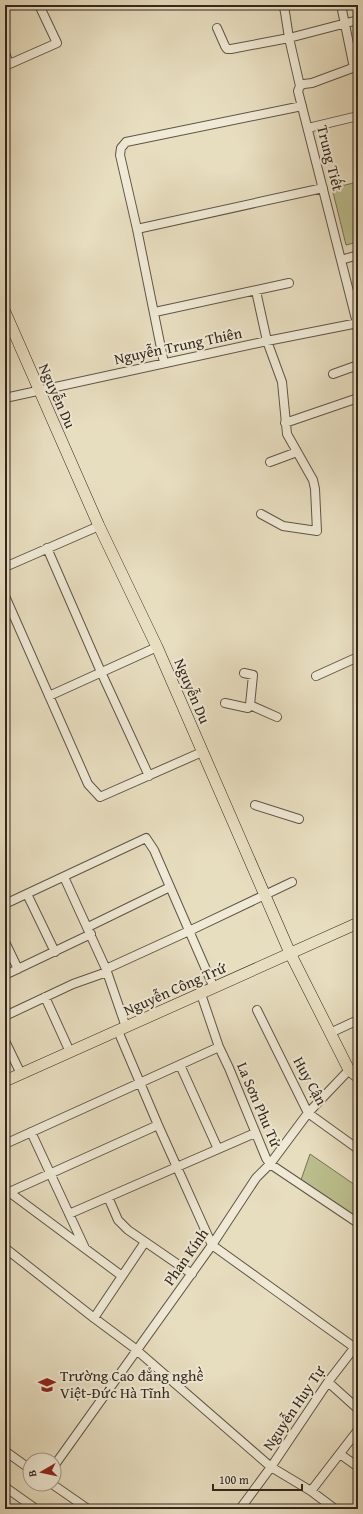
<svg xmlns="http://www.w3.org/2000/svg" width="363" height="1514" font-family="'Gentium Book Plus',serif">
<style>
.green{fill:#bcbf8e;stroke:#787256}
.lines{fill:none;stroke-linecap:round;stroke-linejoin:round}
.minor-casing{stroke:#605446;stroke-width:10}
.major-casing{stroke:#33261d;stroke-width:12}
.minor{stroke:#efe9d5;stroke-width:8}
.major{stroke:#e7ddbf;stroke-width:11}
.labels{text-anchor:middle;stroke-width:4;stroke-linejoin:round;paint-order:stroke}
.street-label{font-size:15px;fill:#33261d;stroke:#efe9d5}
.poi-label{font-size:15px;fill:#33261d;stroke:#efe9d5;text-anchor:start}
</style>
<rect width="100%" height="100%" fill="#e7ddbf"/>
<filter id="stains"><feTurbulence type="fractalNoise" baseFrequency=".005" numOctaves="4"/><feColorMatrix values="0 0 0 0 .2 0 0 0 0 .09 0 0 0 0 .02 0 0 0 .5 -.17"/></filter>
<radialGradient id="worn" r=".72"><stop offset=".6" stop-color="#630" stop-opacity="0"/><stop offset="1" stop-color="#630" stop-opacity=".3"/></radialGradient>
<path class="green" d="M358,182V242L346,245L332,188Z
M310,1154L358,1187V1221L301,1180Z"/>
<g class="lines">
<g class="minor-casing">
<path id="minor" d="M283,5L285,12L289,38L300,86
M341,5L354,68
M217,28L225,46L227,49H231L289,38L358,20
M5,53L9,64
M5,66L57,43L39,5
M358,66L312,83L304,84L300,86L298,91L358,327
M308,128L358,116
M137,229L323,188
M341,260L358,255
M256,291L267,341L282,382L287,434L313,480L315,489L317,531L283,526L261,514
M155,312L289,283
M164,363L137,229L120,155L121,148L126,142L302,106
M333,374L358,365
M5,398L267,341L358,323
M285,423L358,398
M270,462L297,452
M47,548L101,672L149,776
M5,567L99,526
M5,596L88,784L100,797L202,752
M316,676L358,657
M49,696L157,647
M225,703L248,708L250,705L253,675L244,673
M250,705L277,717
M255,805L299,819
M64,877L106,969L126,1027
M27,894L55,952
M5,904L146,838L154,850L214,988
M88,927L170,887
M5,942L18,969
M106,969L189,931L292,882
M5,975L91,934
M201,994L219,1047L229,1068L266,1158L270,1164L358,1223
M45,997L70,1052
M257,1010L308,1113L358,1149
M5,1016L73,984L107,972
M118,1031L158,1125L212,1245L358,1350
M330,1033L358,1020
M5,1041L21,1074
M180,1065L218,1149
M31,1132L84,1246
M5,1144L219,1047
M9,1192L122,1276
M5,1194L158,1125
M108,1197L118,1220L128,1230L192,1274
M69,1214L255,1133
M5,1248L94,1318L133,1347L271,1467L311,1491L335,1509
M94,1318L145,1242
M328,1382L358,1409
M5,1451L30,1469
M340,1454L358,1467
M54,1466L212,1245L256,1178L270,1164L308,1113L349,1070
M52,1484L88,1509
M5,1487L36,1509
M311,1491L358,1430
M240,1509L271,1467L328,1382L358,1343"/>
</g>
<g class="major-casing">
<path id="major" d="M5,312L99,526L157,647L290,953L349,1070L358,1077
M5,1081L358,923"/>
</g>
<use href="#minor" class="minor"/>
<use href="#major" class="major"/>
</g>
<defs>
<g id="university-bare" transform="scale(1.38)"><path d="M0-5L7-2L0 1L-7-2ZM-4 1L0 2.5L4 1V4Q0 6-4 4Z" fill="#8f2418" stroke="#efe9d5" stroke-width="2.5" paint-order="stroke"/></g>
</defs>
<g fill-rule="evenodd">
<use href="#university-bare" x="47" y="1385"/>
</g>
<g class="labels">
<g class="street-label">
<text transform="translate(330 158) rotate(76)" y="5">Trung Tiết</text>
<text transform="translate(178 346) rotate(-12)" y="5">Nguyễn Trung Thiên</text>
<text transform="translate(57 396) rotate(66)" y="5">Nguyễn Du</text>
<text transform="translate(192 691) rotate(67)" y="5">Nguyễn Du</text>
<text transform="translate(175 989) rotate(-24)" y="5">Nguyễn Công Trứ</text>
<text transform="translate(310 1081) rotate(61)" y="5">Huy Cận</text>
<text transform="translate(259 1105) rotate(67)" y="5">La Sơn Phu Tử</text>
<text transform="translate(186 1257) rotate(-55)" y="5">Phan Kính</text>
<text transform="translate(294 1408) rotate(-56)" y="5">Nguyễn Huy Tự</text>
</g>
<g class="poi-label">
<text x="60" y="1381">Trường Cao đẳng nghề<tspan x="60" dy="17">Việt-Đức Hà Tĩnh</tspan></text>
</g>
</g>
<rect width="363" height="1514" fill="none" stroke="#e7ddbf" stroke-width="20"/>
<rect x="6" y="6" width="351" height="1502" fill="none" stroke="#33261d" stroke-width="2"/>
<rect x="10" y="10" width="343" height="1494" fill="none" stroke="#33261d"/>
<g transform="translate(42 1472) rotate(261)"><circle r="19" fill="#efe9d5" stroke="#a49b8b"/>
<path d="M0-3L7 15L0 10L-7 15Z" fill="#8f2418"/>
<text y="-6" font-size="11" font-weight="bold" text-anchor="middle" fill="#33261d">B</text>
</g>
<path d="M213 1484v6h89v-6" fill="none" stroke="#33261d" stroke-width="2"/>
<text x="219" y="1484" font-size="12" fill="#33261d" stroke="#efe9d5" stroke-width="3" paint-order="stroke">100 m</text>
<rect width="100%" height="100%" filter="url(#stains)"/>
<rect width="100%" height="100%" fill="url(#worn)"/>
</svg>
